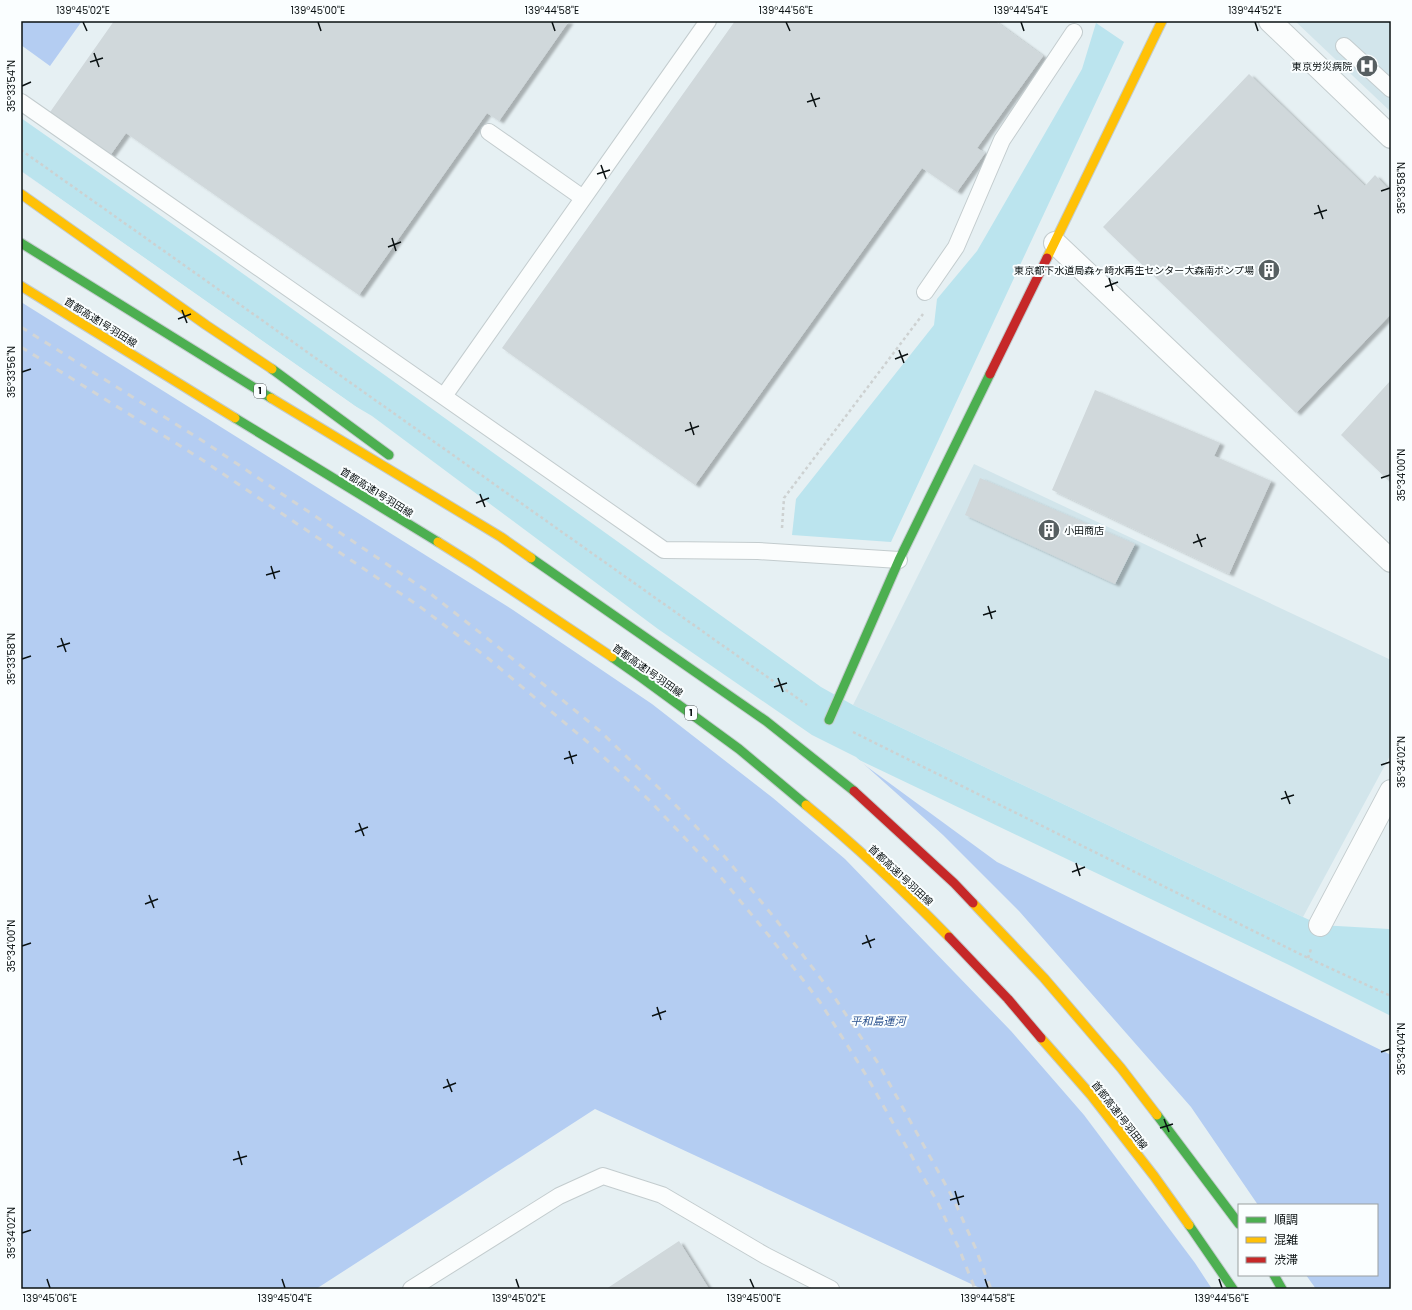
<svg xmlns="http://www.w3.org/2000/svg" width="1412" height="1310" font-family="Poppins,'Noto Sans JP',sans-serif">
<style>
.built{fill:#d2e5eb}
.green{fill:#bbe4ee}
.water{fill:#b4cdf2;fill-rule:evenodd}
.pier{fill:#e6f0f3}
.building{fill:#d0d8db;filter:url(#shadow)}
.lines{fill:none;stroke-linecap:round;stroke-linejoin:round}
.lane-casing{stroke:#c3ccce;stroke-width:18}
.street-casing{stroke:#c3ccce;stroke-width:24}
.fast-casing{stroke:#c3ccce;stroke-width:11}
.slow-casing{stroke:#c3ccce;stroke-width:11}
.jam-casing{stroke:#c3ccce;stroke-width:11}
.path{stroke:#cdd1d1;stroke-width:2.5;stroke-dasharray:3 3;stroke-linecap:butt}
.lane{stroke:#fbfdfd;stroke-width:16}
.street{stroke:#fbfdfd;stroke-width:22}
.fast{stroke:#4caf50;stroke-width:9}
.slow{stroke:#ffc107;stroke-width:9}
.jam{stroke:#c62828;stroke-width:9}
.rail{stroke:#d2d5d6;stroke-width:3;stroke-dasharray:7 7;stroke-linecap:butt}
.ticks{fill:none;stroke:#0a1112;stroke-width:1.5}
.labels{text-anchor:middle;stroke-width:4;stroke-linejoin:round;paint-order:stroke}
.shield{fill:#fafeff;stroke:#525859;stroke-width:1}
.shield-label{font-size:9px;font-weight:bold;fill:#0a1112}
.poi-label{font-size:10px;fill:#0a1112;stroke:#fafeff;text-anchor:end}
.street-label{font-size:10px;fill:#0a1112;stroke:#fafeff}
.water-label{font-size:11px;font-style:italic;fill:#2a518e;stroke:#fafeff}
.neatline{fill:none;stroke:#0a1112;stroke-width:1.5}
.ticks-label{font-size:10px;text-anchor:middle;fill:#0a1112}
</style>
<defs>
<filter id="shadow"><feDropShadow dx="4.5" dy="2.5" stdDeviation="1" flood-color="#0004"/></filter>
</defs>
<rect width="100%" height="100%" fill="#e6f0f3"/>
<path class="built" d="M1295,21H1391V112Z
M974,464L1391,660V754L1303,917L853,705Z"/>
<path class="green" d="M1096,23L1124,42L891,542L792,535L796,499L934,325L937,299L977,251L1082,69Z
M21,118L221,258L821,687L853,705L1320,925L1389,929L1391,931V1016L1287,964L811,737L657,631L355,406L21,171Z"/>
<path class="water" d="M21,21H82L50,66L21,45Z
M21,171L657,631L811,737L862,763L997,862L1391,1055V1289H982L595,1109L316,1289H21ZM1239,1205H1377V1275H1239Z"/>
<path class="pier" d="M21,171L355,406L372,416L658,629L812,735L856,757L943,835L1019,911L1191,1107L1258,1205H1239V1275H1306L1316,1289H1212L1195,1263L1084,1115L1011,1031L845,859L773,798L652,704L513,610L21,302Z"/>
<path class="building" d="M114,21H569L499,121L487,113L359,295L126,133L109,157L48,115Z
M735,21H995L1043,56L977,148L985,153L957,192L922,168L695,485L502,348Z
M1249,74L1365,186L1375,175L1391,192V314L1296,413L1103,227Z
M1391,380V483L1341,435Z
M1095,390L1220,443L1214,456L1271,481L1229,574L1052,490Z
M980,478L1135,544L1115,584L965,515Z
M679,1241L709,1289H606Z"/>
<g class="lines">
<g class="lane-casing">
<path id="lane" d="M1344,46L1391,89
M21,102L664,550L758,551L899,560
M489,132L583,198
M925,292L956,247L1002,140L1074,32
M444,396L708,21
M411,1289L559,1196L603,1176L662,1195L766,1256L831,1289"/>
</g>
<g class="street-casing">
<path id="street" d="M1270,21L1391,137
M1055,243L1391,561
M1320,925L1391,791"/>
</g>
<g class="fast-casing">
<path id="fast" d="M21,243L271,398
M272,369L389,455
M235,418L438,542
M531,558L766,721L854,791
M612,657L642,678L739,749L806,805
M829,720L899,560L990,374
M1157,1115L1239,1224
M1189,1225L1233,1289
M1274,1275L1282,1289"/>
</g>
<g class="slow-casing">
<path id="slow" d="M21,194L206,325L272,369
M1047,258L1162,21
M21,286L235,418
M271,398L501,537L531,558
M438,542L473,564L612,657
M806,805C856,846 904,891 949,937
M973,903L1044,978L1121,1068L1157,1115
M1041,1038L1091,1095L1154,1176L1189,1225"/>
</g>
<g class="jam-casing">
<path id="jam" d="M990,374L1047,258
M854,791L954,883L973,903
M949,937L1008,999L1041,1038"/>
</g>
<path class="path" d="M21,150L807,705
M782,528L784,498L923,314
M853,732L1308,958L1391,996
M1308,958L1311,949"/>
<use href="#lane" class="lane"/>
<use href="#street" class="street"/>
<use href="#fast" class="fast"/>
<use href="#slow" class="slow"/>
<use href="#jam" class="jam"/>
<path class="rail" d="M21,327L206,443L427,591L497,646L600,731L663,792L725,857L777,921L831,992L878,1063L954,1200L975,1247L991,1289
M21,347L198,457L419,606L489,659L591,745L650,801L714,869L770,937L820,1002L866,1075L938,1203L960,1251L975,1289"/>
</g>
<path class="ticks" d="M83,22L87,31M318,22L321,31M552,22L555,31M786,22L790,31M1021,22L1024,31M1255,22L1258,31M94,53L99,67M90,62L103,58M22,86L31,82M811,93L816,107M807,102L820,98M601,165L606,179M597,174L610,170M1381,191L1390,188M1318,205L1323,219M1314,214L1327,210M392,238L396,251M388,247L401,242M1109,278L1113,291M1105,287L1118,282M182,310L187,323M178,319L191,314M899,350L904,363M895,359L908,354M22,372L31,369M690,422L694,435M685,431L699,426M1381,478L1390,475M480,494L485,507M476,503L489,498M1197,534L1202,547M1193,543L1206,538M271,566L275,579M266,575L280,571M988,606L992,619M983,615L996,611M61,638L66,652M57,647L70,643M22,659L31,656M778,678L783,692M774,687L787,683M569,751L573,764M564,759L577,755M1381,765L1390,762M1285,791L1290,804M1281,799L1294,795M359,823L364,836M355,832L368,827M1076,863L1080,876M1072,872L1085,867M149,895L154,908M145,904L158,899M866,935L871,948M862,944L875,939M22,946L31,943M657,1007L661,1020M652,1016L666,1011M1381,1052L1390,1049M447,1079L452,1092M443,1088L456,1083M1164,1119L1169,1132M1160,1128L1173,1124M238,1151L242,1165M233,1160L247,1156M955,1191L959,1205M950,1200L964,1196M22,1233L31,1230M47,1279L50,1288M282,1279L285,1288M516,1279L519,1288M750,1279L754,1288M985,1279L988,1288M1219,1279L1222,1288"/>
<defs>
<g id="hospital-disc" transform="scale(1.15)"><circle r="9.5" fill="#575f61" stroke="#fafeff"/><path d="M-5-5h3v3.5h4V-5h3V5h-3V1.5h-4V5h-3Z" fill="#fff"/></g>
<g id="building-disc" transform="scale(1.15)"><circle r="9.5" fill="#575f61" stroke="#fafeff"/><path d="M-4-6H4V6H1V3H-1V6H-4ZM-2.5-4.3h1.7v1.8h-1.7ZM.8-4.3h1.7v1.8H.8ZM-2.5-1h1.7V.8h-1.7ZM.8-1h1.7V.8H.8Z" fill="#fff"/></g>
</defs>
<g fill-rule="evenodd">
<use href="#hospital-disc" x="1367" y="66"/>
<use href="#building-disc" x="1269" y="270"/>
<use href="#building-disc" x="1049" y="530"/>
</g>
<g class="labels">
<g class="shield">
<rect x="254" y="384" width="12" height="14" rx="3"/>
<rect x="685" y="706" width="12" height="14" rx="3"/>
</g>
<g class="shield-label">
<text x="260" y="394">1</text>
<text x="691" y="716">1</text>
</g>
<g class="poi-label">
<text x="1352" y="70">東京労災病院</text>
<text x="1254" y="274">東京都下水道局森ヶ崎水再生センター大森南ポンプ場</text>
<text x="1064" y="534" text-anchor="start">小田商店</text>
</g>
<g class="street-label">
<text transform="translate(101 322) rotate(32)" y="4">首都高速1号羽田線</text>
<text transform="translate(377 492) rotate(32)" y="4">首都高速1号羽田線</text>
<text transform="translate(648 670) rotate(35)" y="4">首都高速1号羽田線</text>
<text transform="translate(901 875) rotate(43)" y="4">首都高速1号羽田線</text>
<text transform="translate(1120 1115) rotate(52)" y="4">首都高速1号羽田線</text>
</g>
<g class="water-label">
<text x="878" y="1025">平和島運河</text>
</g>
</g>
<rect width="1412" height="1310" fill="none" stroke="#fafeff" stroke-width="44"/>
<rect x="1238" y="1204" width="140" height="72" fill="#fafeff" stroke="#9a9fa0"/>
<rect x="1246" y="1217" width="20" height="6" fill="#4caf50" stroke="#9a9fa0"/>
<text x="1274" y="1224" font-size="12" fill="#0a1112">順調</text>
<rect x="1246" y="1237" width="20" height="6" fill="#ffc107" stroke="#9a9fa0"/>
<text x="1274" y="1244" font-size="12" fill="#0a1112">混雑</text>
<rect x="1246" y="1257" width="20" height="6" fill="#c62828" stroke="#9a9fa0"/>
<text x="1274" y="1264" font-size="12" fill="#0a1112">渋滞</text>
<rect x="22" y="22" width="1368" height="1266" class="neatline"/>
<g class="ticks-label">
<text x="83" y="14">139°45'02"E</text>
<text x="318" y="14">139°45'00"E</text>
<text x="552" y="14">139°44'58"E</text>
<text x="786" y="14">139°44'56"E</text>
<text x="1021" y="14">139°44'54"E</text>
<text x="1255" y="14">139°44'52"E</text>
<text transform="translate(11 86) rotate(-90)" y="4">35°33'54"N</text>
<text transform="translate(1401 188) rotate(-90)" y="4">35°33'58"N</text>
<text transform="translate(11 372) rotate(-90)" y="4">35°33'56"N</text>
<text transform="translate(1401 475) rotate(-90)" y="4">35°34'00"N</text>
<text transform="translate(11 659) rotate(-90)" y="4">35°33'58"N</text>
<text transform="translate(1401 762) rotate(-90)" y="4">35°34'02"N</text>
<text transform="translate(11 946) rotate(-90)" y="4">35°34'00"N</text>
<text transform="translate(1401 1049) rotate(-90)" y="4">35°34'04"N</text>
<text transform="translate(11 1233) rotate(-90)" y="4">35°34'02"N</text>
<text x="50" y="1302">139°45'06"E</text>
<text x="285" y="1302">139°45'04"E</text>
<text x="519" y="1302">139°45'02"E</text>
<text x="754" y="1302">139°45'00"E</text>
<text x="988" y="1302">139°44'58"E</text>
<text x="1222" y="1302">139°44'56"E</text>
</g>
</svg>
